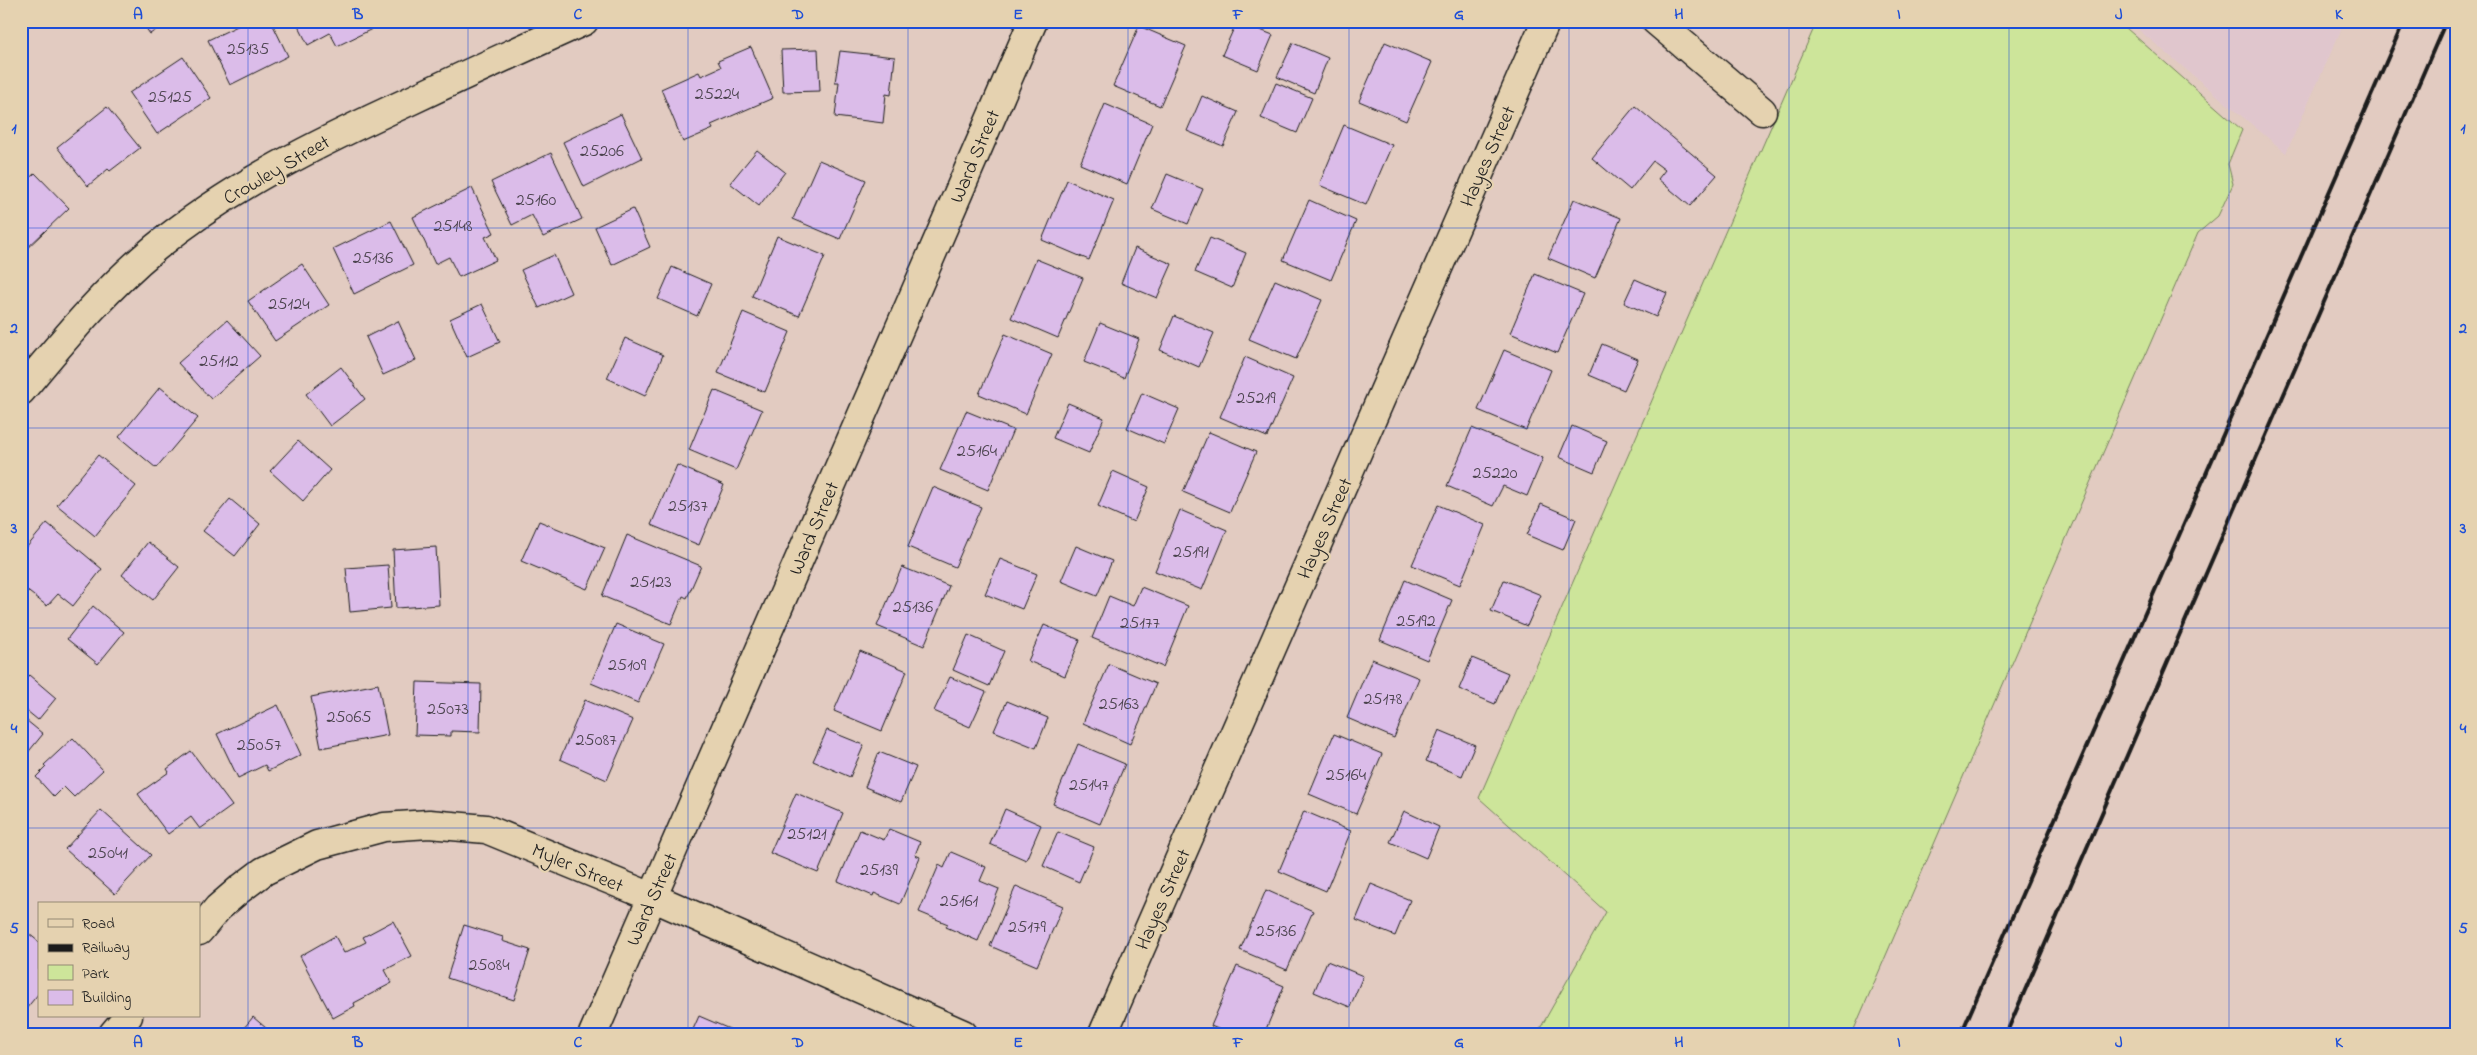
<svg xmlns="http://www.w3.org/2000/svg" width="2477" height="1055" font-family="'Indie Flower',sans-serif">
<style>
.built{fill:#e0c6cd}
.green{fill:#cde59a;stroke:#74805b}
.building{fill:#dbbce9;stroke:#1c1c1c}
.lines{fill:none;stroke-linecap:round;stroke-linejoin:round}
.street-casing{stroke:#1c1c1c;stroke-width:31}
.street{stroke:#e5d2b0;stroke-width:28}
.rail{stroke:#1c1c1c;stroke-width:4}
.grid{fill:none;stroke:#1d4ed8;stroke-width:1;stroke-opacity:0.55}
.labels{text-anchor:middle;stroke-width:4.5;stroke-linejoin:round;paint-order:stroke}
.number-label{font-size:18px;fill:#4c444f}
.street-label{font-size:20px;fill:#1c1c1c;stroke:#e5d2b0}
.neatline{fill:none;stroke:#1d4ed8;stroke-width:2}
.grid-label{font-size:16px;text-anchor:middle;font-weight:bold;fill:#1d4ed8}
</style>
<rect width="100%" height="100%" fill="#e2cbc1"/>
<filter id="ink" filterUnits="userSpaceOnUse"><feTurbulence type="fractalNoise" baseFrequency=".02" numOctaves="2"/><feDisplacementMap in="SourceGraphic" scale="10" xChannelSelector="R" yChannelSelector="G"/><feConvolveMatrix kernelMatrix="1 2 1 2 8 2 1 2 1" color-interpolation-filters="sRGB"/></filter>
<g filter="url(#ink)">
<path class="built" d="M2128,21H2345L2286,153Z"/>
<path class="green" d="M1817,21H2118L2242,130L2228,164L2233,184L2218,216L2198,233L1852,1034H1537L1606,912L1479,798Z"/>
<path class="building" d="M141,21H169L150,34Z
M248,21H271L288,56L230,85L208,40Z
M296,21H368L372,29L337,46L330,33L308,45Z
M1191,21H1210L1207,28Z
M1237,21L1273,35L1258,70L1222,55Z
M1139,26L1186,46L1160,106L1113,86Z
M1385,42L1432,62L1406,121L1359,101Z
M1293,43L1328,58L1314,93L1277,77Z
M751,47L773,98L711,125L713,129L683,142L661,89L699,72L701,76L721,67L718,61Z
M818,49L820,91L783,92L781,50Z
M840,51L895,57L891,95L886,94L883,123L835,117L839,82H835Z
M183,57L211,98L157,134L129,93Z
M1276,83L1312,98L1297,133L1261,118Z
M1202,96L1238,112L1223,146L1187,131Z
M1105,104L1152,124L1127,184L1080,164Z
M1635,106L1717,175L1690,206L1658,179L1665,170L1653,161L1630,190L1592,158Z
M107,107L140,148L110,171L108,169L88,186L57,147Z
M621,114L642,158L584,187L563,142Z
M1344,125L1392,145L1366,205L1319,185Z
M757,150L785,172L759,206L730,183Z
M551,153L582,219L543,237L532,215L512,225L491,182Z
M819,160L866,180L840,239L793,219Z
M35,173L69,208L22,253L21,186Z
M1167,174L1203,189L1188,224L1152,209Z
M1067,180L1114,200L1089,260L1042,240Z
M472,188L494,233L485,237L496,260L459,277L449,257L435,264L413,217Z
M1574,199L1621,218L1595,278L1548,258Z
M1309,200L1356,221L1331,280L1283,260Z
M633,209L650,247L612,265L595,227Z
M391,221L413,265L354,294L333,249Z
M777,236L825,256L799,316L752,296Z
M1210,238L1246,253L1232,288L1195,272Z
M1135,248L1172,264L1157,298L1121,283Z
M554,255L571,293L539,308L521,270Z
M1036,259L1083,278L1058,338L1011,318Z
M302,264L329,305L275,341L248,301Z
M672,267L711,284L697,316L658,299Z
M1535,274L1583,294L1557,353L1510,333Z
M1635,279L1667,293L1656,317L1624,303Z
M1275,280L1322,300L1296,359L1249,339Z
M482,304L500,342L467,357L450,319Z
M743,312L790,332L765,392L718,373Z
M1174,316L1214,333L1199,367L1160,350Z
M227,320L260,356L211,399L178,363Z
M398,321L416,360L383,375L366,337Z
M1100,323L1139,339L1124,378L1084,362Z
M1005,334L1052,354L1026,414L979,394Z
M625,338L663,355L645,396L607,378Z
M1602,344L1638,359L1624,390L1589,375Z
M1504,350L1551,370L1526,430L1478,410Z
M1245,357L1293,378L1267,437L1220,417Z
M341,367L365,399L330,426L306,394Z
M160,387L198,418L156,468L119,437Z
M714,390L762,410L736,470L689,450Z
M1142,393L1179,409L1164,444L1127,428Z
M1068,403L1104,418L1089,453L1053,438Z
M966,411L1013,430L988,490L940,470Z
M1572,426L1607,441L1594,472L1559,457Z
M1472,428L1543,458L1527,496L1503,486L1493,506L1447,486Z
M1209,432L1256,452L1230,512L1183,492Z
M298,441L330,470L303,501L270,471Z
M98,455L136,486L95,536L57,505Z
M677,465L724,485L699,545L651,525Z
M1113,471L1149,487L1134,522L1098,506Z
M933,487L981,507L955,567L908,547Z
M230,499L260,524L235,556L203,531Z
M1541,504L1576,519L1563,550L1527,535Z
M1438,505L1485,525L1460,585L1412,565Z
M1180,510L1227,530L1202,590L1155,571Z
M539,521L605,548L587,589L521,561Z
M47,523L102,569L73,606L58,594L47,606L21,586V554Z
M627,535L701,566L687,598L683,596L671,624L602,596Z
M148,542L179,567L153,600L122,575Z
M1076,546L1112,561L1097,596L1061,581Z
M436,547L439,605L396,608L393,550Z
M1000,559L1037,574L1022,609L985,594Z
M388,565L391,608L350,612L346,568Z
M902,567L949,586L924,646L877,626Z
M1405,580L1452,600L1427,660L1380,640Z
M1504,580L1541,595L1527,626L1491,611Z
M1141,587L1188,606L1163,667L1092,638L1109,596L1133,606Z
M93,606L124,632L98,664L67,639Z
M616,624L664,644L638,703L591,683Z
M1044,625L1080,640L1065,676L1028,661Z
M968,635L1004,651L989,686L953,670Z
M860,651L907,671L882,731L834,711Z
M1472,658L1508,673L1495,704L1459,689Z
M1372,659L1419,678L1394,738L1347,718Z
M1109,664L1156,684L1130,744L1083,723Z
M29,675L56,698L38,720L21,706V684Z
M950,677L986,692L970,727L934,711Z
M417,682L481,684L480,732L451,731V736L415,735Z
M378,684L388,735L321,748L311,697Z
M585,700L633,720L607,780L560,759Z
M1007,701L1048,718L1036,748L994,731Z
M278,705L301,755L268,771L265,765L238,778L217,734Z
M21,716L43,734L21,761Z
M827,730L864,745L850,777L813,761Z
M1439,730L1475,745L1462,776L1426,761Z
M1334,734L1382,754L1356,814L1309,794Z
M73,738L103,770L74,797L64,787L54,797L36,777L46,767L44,765Z
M1078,744L1125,764L1100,824L1053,804Z
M191,751L232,806L200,829L191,817L168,834L138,794L169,772L167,769Z
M879,752L916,767L901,802L865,787Z
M796,793L843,813L818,873L770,853Z
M1005,809L1041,825L1026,860L990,844Z
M101,810L151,855L115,894L65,849Z
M1304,811L1351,831L1326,891L1279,871Z
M1404,811L1439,827L1426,858L1390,842Z
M889,829L920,842L915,855L920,857L900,904L874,893L873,896L838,881L860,830L884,840Z
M1058,832L1094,847L1079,882L1043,866Z
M951,852L986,867L980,881L999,889L978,941L946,927L948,924L919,912L939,865L944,868Z
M1371,884L1410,900L1395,936L1356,920Z
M1016,886L1063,906L1037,966L990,946Z
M1266,890L1313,911L1287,970L1240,950Z
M393,921L412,956L385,970L392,983L354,1003L355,1006L333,1018L300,956L335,936L344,953L366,942L363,937Z
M464,925L503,937L502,941L530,950L514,1000L447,978Z
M23,929L39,942V993L21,1015Z
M1327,961L1363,976L1350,1007L1314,992Z
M1237,966L1284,986L1264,1034H1230L1211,1026Z
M699,1016L741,1034H691Z
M253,1017L273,1034H239Z"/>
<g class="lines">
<g class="street-casing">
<path id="street" d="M1656,21L1762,111
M21,391C63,341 104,290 155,248C234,184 320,142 412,100C469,73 526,47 584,21
M199,931L218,908L240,889L264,871L317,845L384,827L429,824L486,829L652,897L963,1034
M113,1034L128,1016
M593,1034L1033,21
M1103,1034L1546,21"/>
</g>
<use href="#street" class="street"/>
<path class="rail" d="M1961,1034L2404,21
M2006,1034L2446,21"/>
</g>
</g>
<path class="grid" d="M248,21V1034M468,21V1034M688,21V1034M908,21V1034M1128,21V1034M1349,21V1034M1569,21V1034M1789,21V1034M2009,21V1034M2229,21V1034M21,228H2456M21,428H2456M21,628H2456M21,828H2456"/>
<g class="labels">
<g class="number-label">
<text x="248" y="54">25135</text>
<text x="717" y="99">25224</text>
<text x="170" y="102">25125</text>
<text x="602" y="156">25206</text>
<text x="536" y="205">25160</text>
<text x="453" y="231">25148</text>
<text x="373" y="263">25136</text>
<text x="289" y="309">25124</text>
<text x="219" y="366">25112</text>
<text x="1256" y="403">25219</text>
<text x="977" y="456">25164</text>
<text x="1495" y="478">25220</text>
<text x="688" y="511">25137</text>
<text x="1191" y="557">25191</text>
<text x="651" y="587">25123</text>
<text x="913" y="612">25136</text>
<text x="1416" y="626">25192</text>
<text x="1140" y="628">25177</text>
<text x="627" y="670">25109</text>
<text x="1383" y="704">25178</text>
<text x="1119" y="709">25163</text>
<text x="448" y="714">25073</text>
<text x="349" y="722">25065</text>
<text x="596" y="745">25087</text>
<text x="259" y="750">25057</text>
<text x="1346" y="780">25164</text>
<text x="1089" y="790">25147</text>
<text x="807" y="839">25121</text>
<text x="108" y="858">25041</text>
<text x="879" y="875">25139</text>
<text x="959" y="906">25161</text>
<text x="1027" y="932">25179</text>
<text x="1276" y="936">25136</text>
<text x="489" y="970">25084</text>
</g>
<g class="street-label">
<text transform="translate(974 156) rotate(-67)" y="7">Ward Street</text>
<text transform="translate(1487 156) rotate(-66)" y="7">Hayes Street</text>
<text transform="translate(276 169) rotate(-30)" y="7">Crowley Street</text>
<text transform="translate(813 528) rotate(-67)" y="7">Ward Street</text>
<text transform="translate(1324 528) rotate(-66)" y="7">Hayes Street</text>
<text transform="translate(578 867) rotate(23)" y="7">Myler Street</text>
<text transform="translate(651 899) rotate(-66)" y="7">Ward Street</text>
<text transform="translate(1162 899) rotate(-66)" y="7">Hayes Street</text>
</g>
</g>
<rect width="2477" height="1055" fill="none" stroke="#e5d2b0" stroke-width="55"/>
<rect x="38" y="902" width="162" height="115" fill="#e5d2b0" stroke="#958975"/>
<rect x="48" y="919" width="25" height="8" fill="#e5d2b0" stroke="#958975"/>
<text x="82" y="928" font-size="15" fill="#1c1c1c">Road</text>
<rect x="48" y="944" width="25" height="8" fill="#1c1c1c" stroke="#958975"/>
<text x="82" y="952" font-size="15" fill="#1c1c1c">Railway</text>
<rect x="48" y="965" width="25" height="15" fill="#cde59a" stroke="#958975"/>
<text x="82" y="978" font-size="15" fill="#1c1c1c">Park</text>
<rect x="48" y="990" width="25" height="15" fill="#dbbce9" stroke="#958975"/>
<text x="82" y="1002" font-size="15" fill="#1c1c1c">Building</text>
<rect x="28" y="28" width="2422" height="1000" class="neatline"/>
<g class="grid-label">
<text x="138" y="19">A</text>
<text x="358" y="19">B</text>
<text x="578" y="19">C</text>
<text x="798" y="19">D</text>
<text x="1018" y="19">E</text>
<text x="1238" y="19">F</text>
<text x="1459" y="19">G</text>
<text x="1679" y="19">H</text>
<text x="1899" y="19">I</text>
<text x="2119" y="19">J</text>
<text x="2339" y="19">K</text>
<text x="14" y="133">1</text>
<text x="2463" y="133">1</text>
<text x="14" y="333">2</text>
<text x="2463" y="333">2</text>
<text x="14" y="533">3</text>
<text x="2463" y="533">3</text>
<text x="14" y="733">4</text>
<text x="2463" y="733">4</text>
<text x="14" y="933">5</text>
<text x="2463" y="933">5</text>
<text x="138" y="1047">A</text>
<text x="358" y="1047">B</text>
<text x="578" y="1047">C</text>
<text x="798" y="1047">D</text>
<text x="1018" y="1047">E</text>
<text x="1238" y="1047">F</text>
<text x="1459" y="1047">G</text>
<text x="1679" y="1047">H</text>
<text x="1899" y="1047">I</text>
<text x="2119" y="1047">J</text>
<text x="2339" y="1047">K</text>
</g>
</svg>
